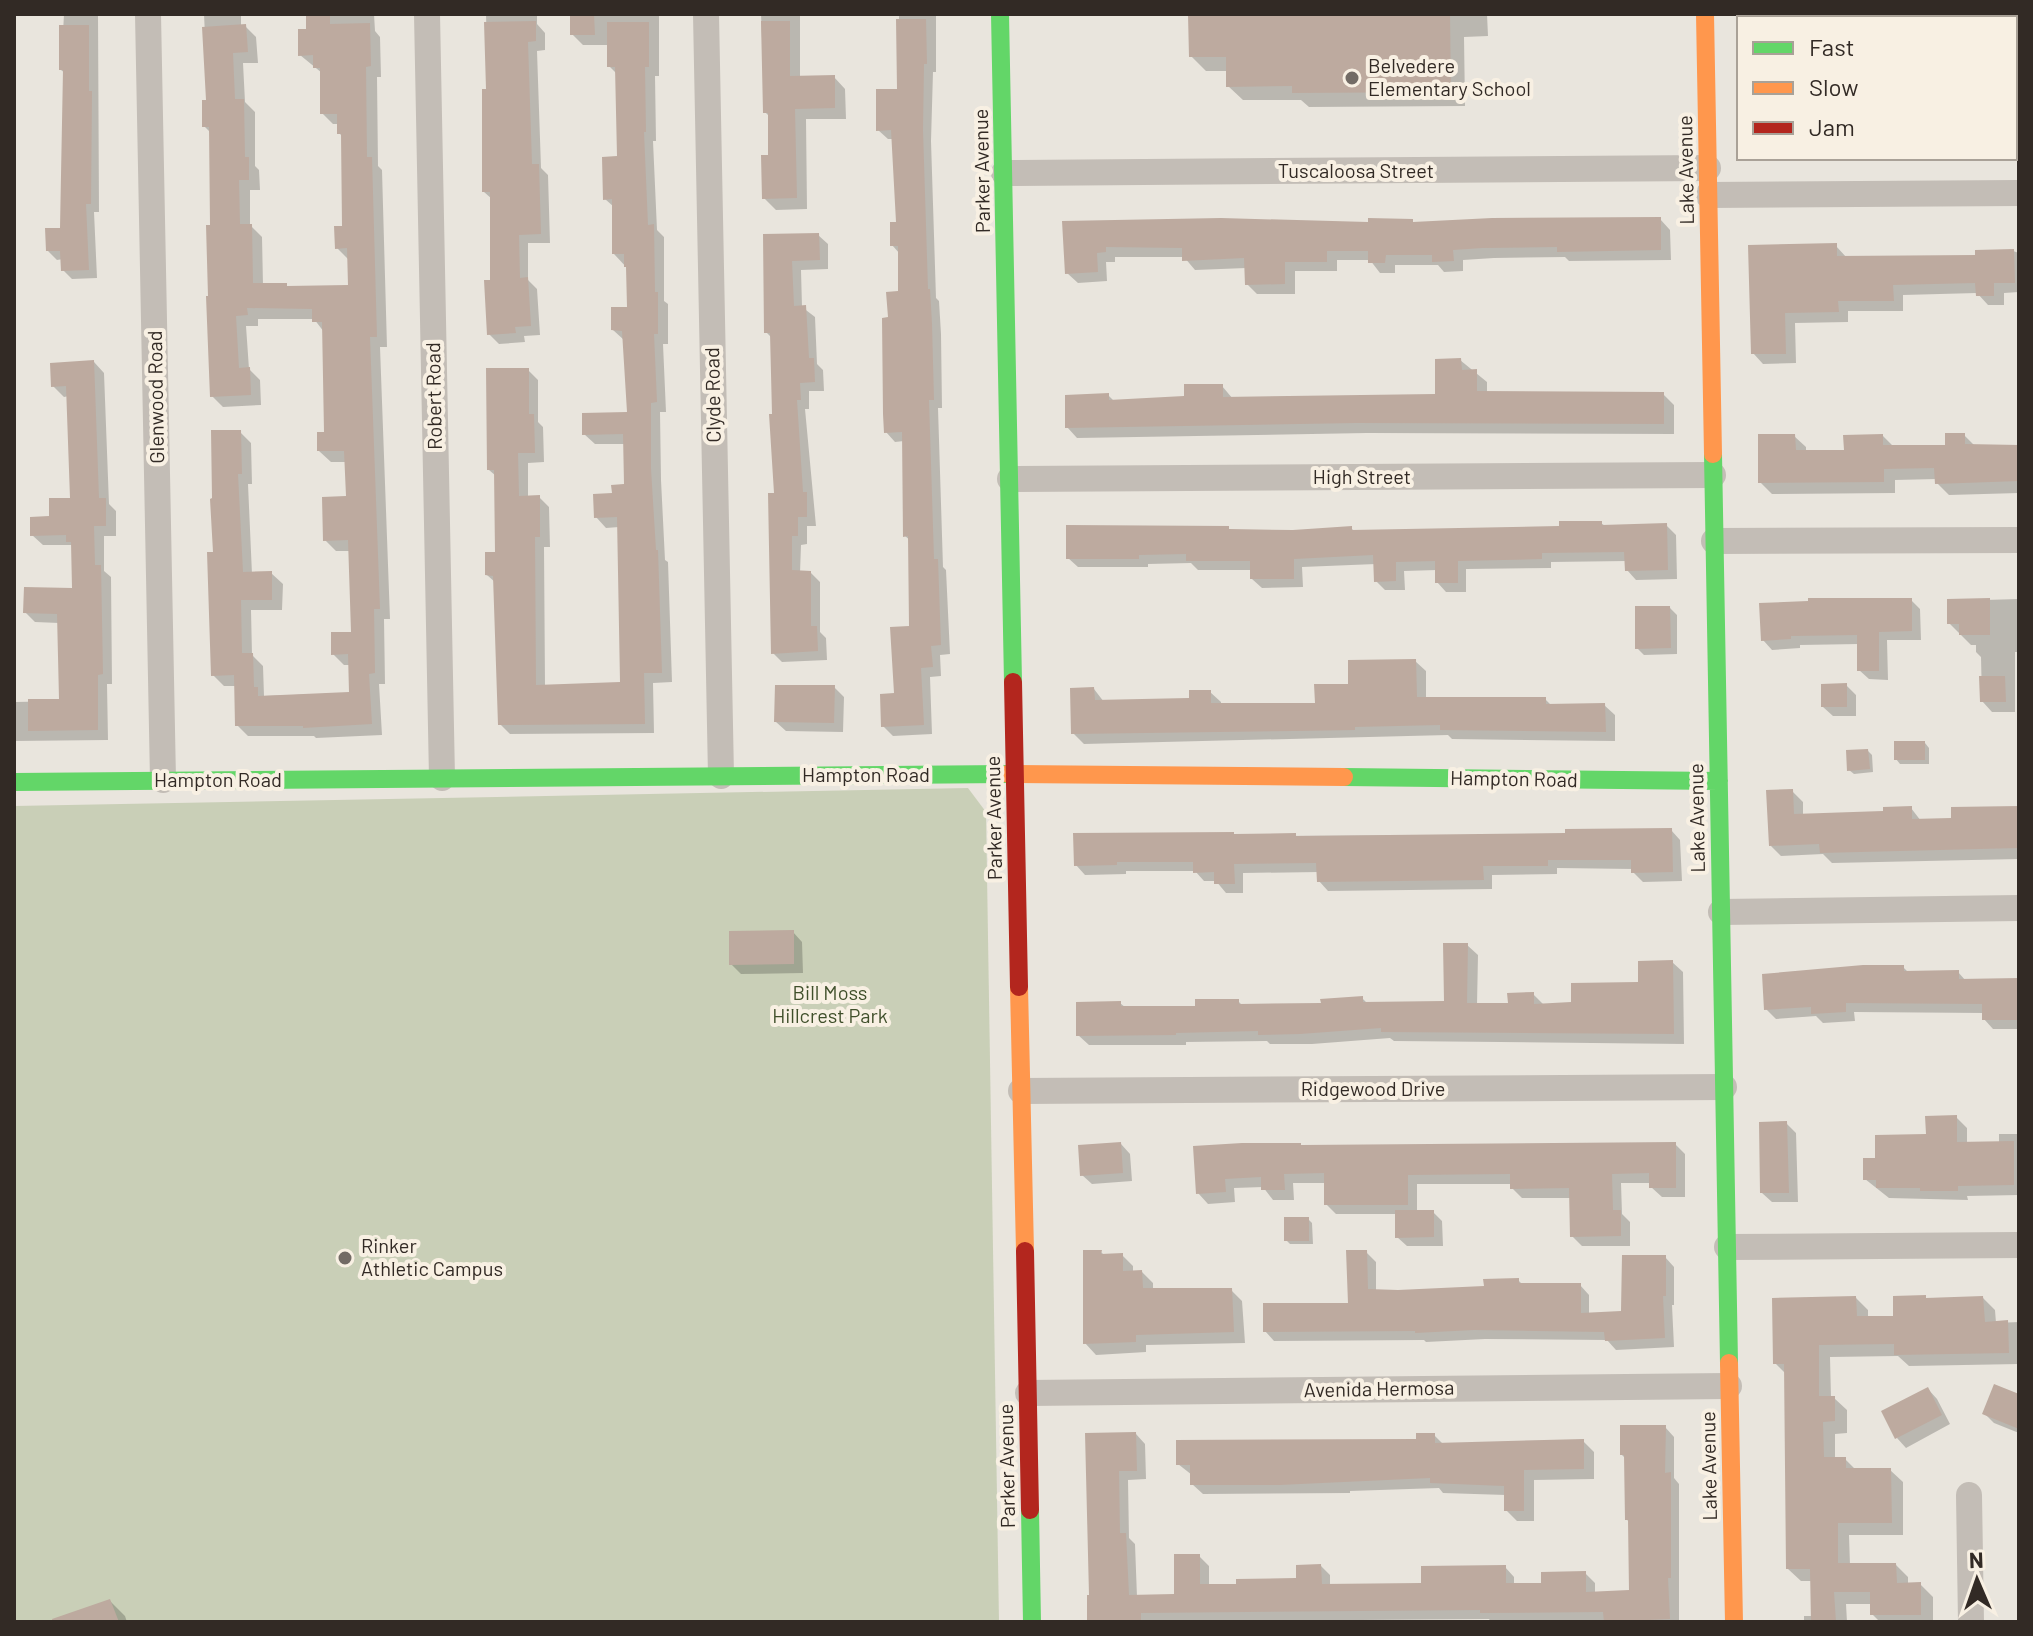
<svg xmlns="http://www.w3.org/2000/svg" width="2033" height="1636" font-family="Barlow,sans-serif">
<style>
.green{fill:#c9cfb7}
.shadow{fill:#0003}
.building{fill:#bdaa9f}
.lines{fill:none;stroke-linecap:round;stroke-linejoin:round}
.street{stroke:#c3bdb6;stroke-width:26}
.fast{stroke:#63d668;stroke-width:18}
.slow{stroke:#ff974d;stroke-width:18}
.jam{stroke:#b3261e;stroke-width:18}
.poi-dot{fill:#726b65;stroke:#f8f0e3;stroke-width:3}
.labels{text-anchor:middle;stroke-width:8;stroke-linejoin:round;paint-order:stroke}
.poi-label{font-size:20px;fill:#322a25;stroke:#f8f0e3;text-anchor:start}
.street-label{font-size:20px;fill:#322a25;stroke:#f8f0e3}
.park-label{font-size:20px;fill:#3f4f2a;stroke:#f8f0e3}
</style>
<rect width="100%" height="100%" fill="#e9e5dd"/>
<path class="green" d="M968,788L986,812L999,1622H14V806Z"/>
<path class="shadow" d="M64,14H98L99,212H94L97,278L72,279L63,270V259L57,260L48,251L62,230L65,73L61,70Z
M204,14H241V27L245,26L256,37L258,63H243L245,102L255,112V166L259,170L260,190H250V225L262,237L263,285H286L289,288L350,287L348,259L337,248L344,228L343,137L339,133V124H333L322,113V73L300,55L308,31L323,14H374L375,31L380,37L381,77H377L378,166L382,170L387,347H380L390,619H384L385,684H379L382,735L316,738L314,736H248L237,725L236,686H224L213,675L215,554L240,432L251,443L252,484H248L252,574L271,573L283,584L282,610H251L252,655L263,666L264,696L351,693L350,665H344L333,654L353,634L350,551H336L325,540L348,498L347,462H331L319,451L326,434L324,332L314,319H258V326H246L249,369L260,380L261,405L223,407L212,396V227L211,133L204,126L208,102Z
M486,14H537V24L545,33V50L537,51L541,168L548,175L550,243H528V280L537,289L540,335L524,336L525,342L499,344L489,334L492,281V199L484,192L488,91Z
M572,14H659V76H655L656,141H653L657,230L664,237V301L668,304V344H663L666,412H660L661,480L665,560L668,562L672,682L653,683L654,733L510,734L500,724L496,583L487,575L497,554L496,476L489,470L528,370L538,380V422L543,427L544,462L528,463V497H539L549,507L550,547H544L545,686L622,684L619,527L606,528L596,517L614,495L626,486L625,444H595L584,434L629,414L624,340L613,330L629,309L628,269L614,254V207L605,199L619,158L617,74L609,66V45H583L572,34Z
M761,14H800V78L834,77L845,89L846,119H806L807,209L776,210L764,198L770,157V117L765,112Z
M899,14H936V72H933L931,141L936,298L939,301L941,334L942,408H938L943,567L946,570L950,654L940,655L941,676L930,677L932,734L893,736L883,726L896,695L911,628V541L905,536L904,441L895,442L886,432L890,319L900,293V254L892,245L898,224L894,139H888L878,130L899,91Z
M1190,14H1487L1488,36L1464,37L1465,106L1309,107L1301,100H1243L1228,86V71H1206L1191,56Z
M1751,14H1844V18H1755Z
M1922,14H1954V18H1922Z
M2009,18H2019V82H2015V18Z
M1856,158H1902V161H1860Z
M1660,219L1670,230L1671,260L1569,261L1565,257L1494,258L1463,260V271L1444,272L1438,265H1395V273H1380L1370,260H1337V271H1295V294H1257L1247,284L1246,268L1195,270L1184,257H1115V262H1106L1107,281L1078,283L1067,273L1064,223L1414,224Z
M818,235L828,244V269L801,270L802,307L815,317L817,364L823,370L824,391H809V409H805L816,526H807V544L801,545L800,573H811L820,582V632L826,638L827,660L782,662L773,653L776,495L772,338L766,332L765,236Z
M1836,246L1847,258L1977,257L2013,251L2019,253V292L2004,293V305H1988L1977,293L1903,295V311H1848V322L1795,323L1796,363L1763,364L1753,353Z
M1460,360L1487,382V393L1663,394L1674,405V434L1367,433L1077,438L1067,427L1108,395L1115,402L1186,398L1222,386L1233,399L1437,396Z
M94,362L104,373L109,504L116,511V536H104V571L111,577L112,684H107L108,740L14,741V699L16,702L61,701L59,623L35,622L25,612L74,590L72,545H43L32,535L72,500L69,396L64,397L53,386Z
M1964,435L1975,446L2019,447V493L1949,495L1937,483V479L1895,480V493L1772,494L1760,482L1794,436L1806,447V452H1846L1883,436L1894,447L1948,446Z
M1601,523L1605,526L1666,525L1676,535L1677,579L1636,580L1627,570V561L1551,562V568L1466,569V592H1446L1437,582V570L1404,571L1405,590H1385L1376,581V564L1302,567L1303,587L1262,588L1252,579V570H1198L1191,563L1148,564V567H1078L1068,558L1228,528L1231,531L1293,532L1351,528L1355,532L1561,528Z
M2019,599V652H2015V712H1992L1982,701L1981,657L1976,652V645H1971L1949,623V601Z
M1911,600L1920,609L1921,640H1887L1888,680L1869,679L1859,670V644L1800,645V648L1772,650L1763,640Z
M1670,608L1677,615V654L1644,655L1637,648Z
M1415,661L1426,671V699H1545L1552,706L1604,705L1615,715V741L1452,739L1448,735L1084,744L1073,733L1094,689L1104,702L1191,700L1210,692L1221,702V705H1317L1350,686Z
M1846,685L1856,695V716H1833L1823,707Z
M834,687L844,697L843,732L786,731L776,722Z
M1925,743L1929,748V764H1900L1896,759Z
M1868,751L1872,755L1873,772L1854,774L1849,770Z
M1792,791L1803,802V815L1885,813L1911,808L1921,821L1953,820L2019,808V859L1832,863L1823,854L1781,856L1771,846Z
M1671,830L1680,840L1682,881L1643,882L1633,872V869L1557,868V874L1492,875V889L1328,891L1319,881V872L1243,873V893H1226L1216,881H1204L1195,871H1126V874L1085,875L1076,865L1236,836L1567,835Z
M793,932L802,942L803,973L741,974L731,964Z
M1467,945L1478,955L1477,1005H1510L1533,994L1544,1005L1573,1004L1640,984L1672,962L1683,972L1684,1044L1394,1041L1390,1038L1312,1044H1270L1267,1041L1186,1042V1045H1089L1078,1035L1120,1003L1126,1008H1197L1238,1001L1243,1006L1323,1005L1362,998L1368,1004L1446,1003Z
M1903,967L1909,973L1958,972L1966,981H2018L2019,971V1029H1993L1984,1019V1013L1854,1012L1855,1021L1823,1023L1816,1016L1776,1019L1766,1009Z
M1956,1117L1967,1128V1144H1999V1134H2019V1195L1967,1196L1968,1200L1889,1198L1865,1179L1878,1160L1928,1136Z
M1786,1123L1796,1133L1798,1202H1772L1762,1193Z
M1121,1144L1130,1154L1132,1181L1092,1184L1082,1175Z
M1675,1144L1685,1154V1197H1662L1651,1187V1183H1621L1622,1214L1630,1222V1246H1582L1572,1236L1571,1198H1522L1512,1188V1184H1417V1212H1433L1442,1221L1443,1246H1407L1397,1237V1214H1336L1326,1204V1183H1293L1294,1200H1273L1263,1187L1234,1188L1235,1202L1208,1204L1198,1193L1195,1147Z
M1308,1219L1312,1223L1313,1244H1290L1286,1240Z
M1101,1252L1105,1256L1122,1255L1133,1266V1272H1142L1153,1283V1290H1231L1242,1301L1245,1343L1146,1345V1352L1096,1355L1085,1343Z
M1366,1252L1376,1262V1291L1486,1288L1518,1280L1523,1285H1580L1589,1295V1315L1623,1313L1665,1257L1674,1267V1305H1672L1674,1347L1616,1350L1607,1340L1485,1339L1426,1342L1424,1340L1274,1341L1265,1331L1350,1305Z
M1856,1298L1868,1310V1318H1895L1928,1300L1983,1298L1995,1310L1996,1323L2019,1322V1364L1909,1366L1898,1356L1830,1357L1831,1398H1834L1847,1410V1433L1835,1434V1459H1845L1856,1470H1890L1903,1482V1535H1849L1850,1565H1896L1908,1577V1584H1920L1933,1597V1622H1880L1872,1614V1604H1846L1847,1622H1804V1616H1813L1812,1581H1801L1788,1569L1786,1374L1775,1363Z
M1928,1389L1937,1399L1950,1424L1906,1448L1897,1438Z
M2019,1396V1433L1994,1423L1985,1414Z
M1665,1427L1674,1437V1478L1679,1484V1622H1491L1489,1619L1090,1622L1087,1435L1136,1434L1145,1444L1146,1479L1128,1480L1129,1538L1135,1544L1137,1597L1176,1596L1199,1556L1209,1566V1586L1298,1580L1321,1566L1330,1575V1586L1423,1585L1505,1567L1514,1577V1585H1543L1585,1573L1595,1583V1593L1631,1592L1630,1522L1627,1520L1626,1459L1622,1455Z
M1434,1435L1443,1444L1583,1441L1594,1452V1479L1534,1480V1521H1517L1506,1510V1495L1443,1493L1439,1488L1350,1491V1493L1203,1494L1192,1484V1475L1178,1464L1418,1441Z
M2018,1560H2019V1622H2018Z
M110,1601L125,1616L127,1622H66Z"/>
<path class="building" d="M306,14H330V24L370,23L371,66L366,67L367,157H372L377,337H370L380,609H374L375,673L369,674L372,724L303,728V726H235L234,675L211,676L207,552H213L210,499L212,498L211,430H241L242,474H238L243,572L272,571V600H241L242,653H253L254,687H258V696L349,692L348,654L331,655V632H351L348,540L323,541L322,497L346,496L344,451H317V432H324L322,322H312V309L247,308L248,315L236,316L239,368L250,367L251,395L210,397L206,296H208L206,225H210L209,127H202V100H206L202,27L246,24L248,52L233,53L235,99H244L245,157H249V180H239L240,224H252L253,283H287V286L348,285L347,248L335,249L334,226H342L341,134H337V114H320V68H313V55L298,56V29H306Z
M570,14H594L595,35H570Z
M1188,14H1450L1451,92L1292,93V86L1226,87V57H1189Z
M896,19H926L927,64H924L923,130L928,289H930L932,324L934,400H929L934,559H938L941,645L931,646L933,667L921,668L924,725L881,727L880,694L894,693L890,627L909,626L908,536L903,537L902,432L884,433L883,414L882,318L888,317L886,292L898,291V246H890V222H896L891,130L876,131V89H897Z
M536,21V41L528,42L532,164H539L541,234L519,235L520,278L528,277L531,326L515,327L516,333L487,335L484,280H490V192H482V89H486L484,22Z
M761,21H790V76L835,75V108L795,109L797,198L762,199L761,155H768V113H763Z
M607,22H649V67H645L646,132H644L648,225L654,224L655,292H658V334H654L657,402L651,403V469L656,550H658L662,673H644L645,724L498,725L493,576L485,575V552H495L494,470H487L486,368H529V414H534L535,453H518L519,496L540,495V537H535L536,685L620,682L617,517L594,518L593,494L612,493L611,485L624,484L623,434L582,435V413L627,412L622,331L611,330V307H627L626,267H624V254H612V199L603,200L602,157L617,156L615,67H607Z
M59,25H89V91H92L91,204H86L89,270L61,271L60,251H46L45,228H60L63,70H59Z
M1661,217V250L1557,252V247L1482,248L1453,250L1454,261L1432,262V255H1386L1385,263H1368V251H1327V262H1285V284L1245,285L1244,258L1182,261V248L1106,247V252L1097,253L1098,272L1065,274L1062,221L1221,218L1368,222V218L1413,219V222L1492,218Z
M819,233L820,260L792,261L794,306L806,305L809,358H814L815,382L800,383L801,400H797L803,492H807V517H798V536H792V570L811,571V626H817L818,651L771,654L768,493H774L769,414H772L770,333H764L763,234Z
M1837,243V256L1975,255V250L2014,249L2015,283H1994V296H1976L1975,283L1893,285L1894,301H1838L1839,312L1785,313L1786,354H1751L1748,245Z
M1461,358L1462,370L1477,369V391L1664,392V424L1356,423L1065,428V395L1109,393V400L1184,396V384H1223V397L1435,394V359Z
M94,360L99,498H106V526H94L95,565H101L103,674L98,675V730L28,731V699H59L57,614L23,613L24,587L72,588L71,542H66V535L30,536V517L49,516V498H70L66,386L51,387L50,363Z
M1945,433H1965V444L2019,445V481L1935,484L1934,468L1884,469V482L1758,483V434H1795L1796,450H1844L1843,435L1883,434V445H1945Z
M1559,521H1602V525L1667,523L1668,570L1625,571L1624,552L1542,553V559L1458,561V583H1435V561L1396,562V581L1374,582L1373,555L1294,559V579H1250V561H1186V554L1139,555V559H1066V525L1229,526V529L1293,530L1352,526V530L1559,526Z
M1808,598H1912V631L1879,632V671H1857V635L1791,636V639L1761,641L1759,603L1808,601Z
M1990,598V635H1959V624H1947V599Z
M1635,606H1670L1671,648L1635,649Z
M1416,659L1417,697H1546V704L1605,703L1606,732L1440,730V725L1355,727V730L1294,731L1071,734L1070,688L1094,687L1095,700L1189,698V690H1211V703H1315L1314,684H1348V660Z
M1979,676H2005L2006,702H1980Z
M1847,683V707H1821V684Z
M775,685H835L834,723L774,722Z
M1894,741H1925V760H1894Z
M1868,749L1870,769L1847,771L1846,750Z
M1793,789L1794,814L1883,811V807L1912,806V819L1951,818V807L2019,806V848L1820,853L1819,844L1769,846L1766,790Z
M1672,828L1673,872L1631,873V860H1548V866H1483L1484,880L1317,882L1316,863L1234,864L1235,884H1214V872L1193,873V862H1117V865L1074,866L1073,833L1234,832V834L1296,833V836L1565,833V829Z
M794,930V964L729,965V931Z
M1443,943H1468L1467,1003H1508L1507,993L1534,992V1004L1571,1002V983L1638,982V961L1673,960L1674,1034L1381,1032V1028L1300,1034L1258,1035V1031L1176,1033V1035L1076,1036V1002L1121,1001V1006H1195V999H1239V1004L1321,1003L1320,999L1363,996V1002L1444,1001Z
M1863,965H1904V971L1959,970V979L2019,978V1020H1982V1004L1846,1003V1012L1811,1014V1007L1764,1010L1762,974Z
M1957,1115V1142L2014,1141V1185L1958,1186V1191H1920V1188H1876V1180H1863V1158H1875V1135L1926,1134L1925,1116Z
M1787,1121L1789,1193H1760L1759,1122Z
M1121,1142L1123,1173L1080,1176L1078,1145Z
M1676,1142V1188H1649V1173L1612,1174L1613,1210H1621V1236L1570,1237L1569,1188L1510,1189V1174L1408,1175V1205H1324V1173L1284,1174L1285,1190H1261V1177L1225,1179L1226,1192L1196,1194L1193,1146L1242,1143H1301V1145Z
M1395,1210H1434V1237L1395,1238Z
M1284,1217H1309V1241H1284Z
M1083,1250H1102L1101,1254L1123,1253V1271L1142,1270L1143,1288H1232L1234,1332L1136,1335V1342L1083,1344Z
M1346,1250H1367L1368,1289L1398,1290L1484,1286L1483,1279L1519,1278V1283H1581V1313L1621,1311L1622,1255H1666V1296H1663L1665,1338L1605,1341L1604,1332L1536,1331L1474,1330L1415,1333V1331L1263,1332V1303H1348Z
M1926,1295V1298L1983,1296L1985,1322L2008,1320L2009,1353L1894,1355V1344L1819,1345V1396H1835V1421L1823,1422L1824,1457H1846V1468H1891L1892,1523H1838V1563H1896L1897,1583L1921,1582V1615H1870V1592H1834L1836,1622H1811L1810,1569H1786L1784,1364H1773L1772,1298L1856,1296L1857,1316H1893V1296Z
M1994,1384L2019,1394V1429L1982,1414Z
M1928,1387L1942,1415L1895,1439L1881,1411Z
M1620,1425H1666L1665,1473L1671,1472V1578H1668L1670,1619L1604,1622L1603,1612L1480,1613V1610L1141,1613V1622H1087V1595H1089L1085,1433L1136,1432L1137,1471H1119L1120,1533H1126L1129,1595L1174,1594V1554H1200V1584H1236V1579L1296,1578V1565L1321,1564L1322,1584L1421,1583V1566L1506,1565V1583H1541V1572L1586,1571V1592L1629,1590L1628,1520H1625L1624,1455H1620Z
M1416,1433H1435V1443L1584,1439V1469L1524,1470V1511H1504V1486L1430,1483V1478L1279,1485H1190V1465H1176V1440L1416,1439Z
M110,1599L119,1622H53L52,1619Z"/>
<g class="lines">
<path class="street" d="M148,14L163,780
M427,14L442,778
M706,14L721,776
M1004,173L1708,168
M1708,195L2019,193
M1010,479L1713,475
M1714,541L2019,540
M1721,912L2019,908
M1021,1091L1724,1087
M1727,1247L2019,1245
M1028,1393L1729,1386
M1969,1495L1971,1622"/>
<path class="fast" d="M1000,14L1013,682
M1713,454L1729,1363
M1344,777L1719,781
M14,782L1008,774
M1030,1510L1032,1622"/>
<path class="slow" d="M1705,14L1713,454
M1008,774L1344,777
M1019,987L1025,1251
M1729,1363L1734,1622"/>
<path class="jam" d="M1013,682L1019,987
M1025,1251L1030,1510"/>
</g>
<g class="poi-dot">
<circle cx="1352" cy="78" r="8"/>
<circle cx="345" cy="1258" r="8"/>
</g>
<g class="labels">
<g class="poi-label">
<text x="1368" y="73">Belvedere<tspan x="1368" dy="23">Elementary School</tspan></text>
<text x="361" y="1253">Rinker<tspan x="361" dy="23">Athletic Campus</tspan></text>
</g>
<g class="street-label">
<text transform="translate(1686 170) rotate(-91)" y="7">Lake Avenue</text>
<text transform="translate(982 171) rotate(-91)" y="7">Parker Avenue</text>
<text x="1356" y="178">Tuscaloosa Street</text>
<text transform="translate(713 395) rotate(-91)" y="7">Clyde Road</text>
<text transform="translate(434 396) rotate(-91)" y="7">Robert Road</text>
<text transform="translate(156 397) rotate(-91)" y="7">Glenwood Road</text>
<text x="1362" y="484">High Street</text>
<text x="866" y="782">Hampton Road</text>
<text transform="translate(1514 779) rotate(1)" y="7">Hampton Road</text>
<text x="218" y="787">Hampton Road</text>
<text transform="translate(994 818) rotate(-91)" y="7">Parker Avenue</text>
<text transform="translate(1697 818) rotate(-91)" y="7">Lake Avenue</text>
<text x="1373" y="1096">Ridgewood Drive</text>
<text transform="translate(1379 1389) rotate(-1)" y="7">Avenida Hermosa</text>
<text transform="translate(1007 1466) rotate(-91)" y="7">Parker Avenue</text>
<text transform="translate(1709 1466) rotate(-91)" y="7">Lake Avenue</text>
</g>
<g class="park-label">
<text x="830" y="1000">Bill Moss<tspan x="830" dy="23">Hillcrest Park</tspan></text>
</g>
</g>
<rect width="2033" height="1636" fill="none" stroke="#322a25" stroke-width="32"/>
<rect x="1737" y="16" width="280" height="144" fill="#f8f0e3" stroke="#a9a197" stroke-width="2"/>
<rect x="1753" y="42" width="40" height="12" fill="#63d668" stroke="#a9a197" stroke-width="2"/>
<text x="1809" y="56" font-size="24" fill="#322a25">Fast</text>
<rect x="1753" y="82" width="40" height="12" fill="#ff974d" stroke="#a9a197" stroke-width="2"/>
<text x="1809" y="96" font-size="24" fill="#322a25">Slow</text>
<rect x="1753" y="122" width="40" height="12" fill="#b3261e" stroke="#a9a197" stroke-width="2"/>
<text x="1809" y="136" font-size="24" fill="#322a25">Jam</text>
<g transform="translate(1977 1580) rotate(358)" stroke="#f8f0e3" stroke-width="6" paint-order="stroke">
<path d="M0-6L14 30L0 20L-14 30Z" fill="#322a25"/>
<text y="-12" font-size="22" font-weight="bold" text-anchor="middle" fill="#322a25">N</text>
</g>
</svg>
